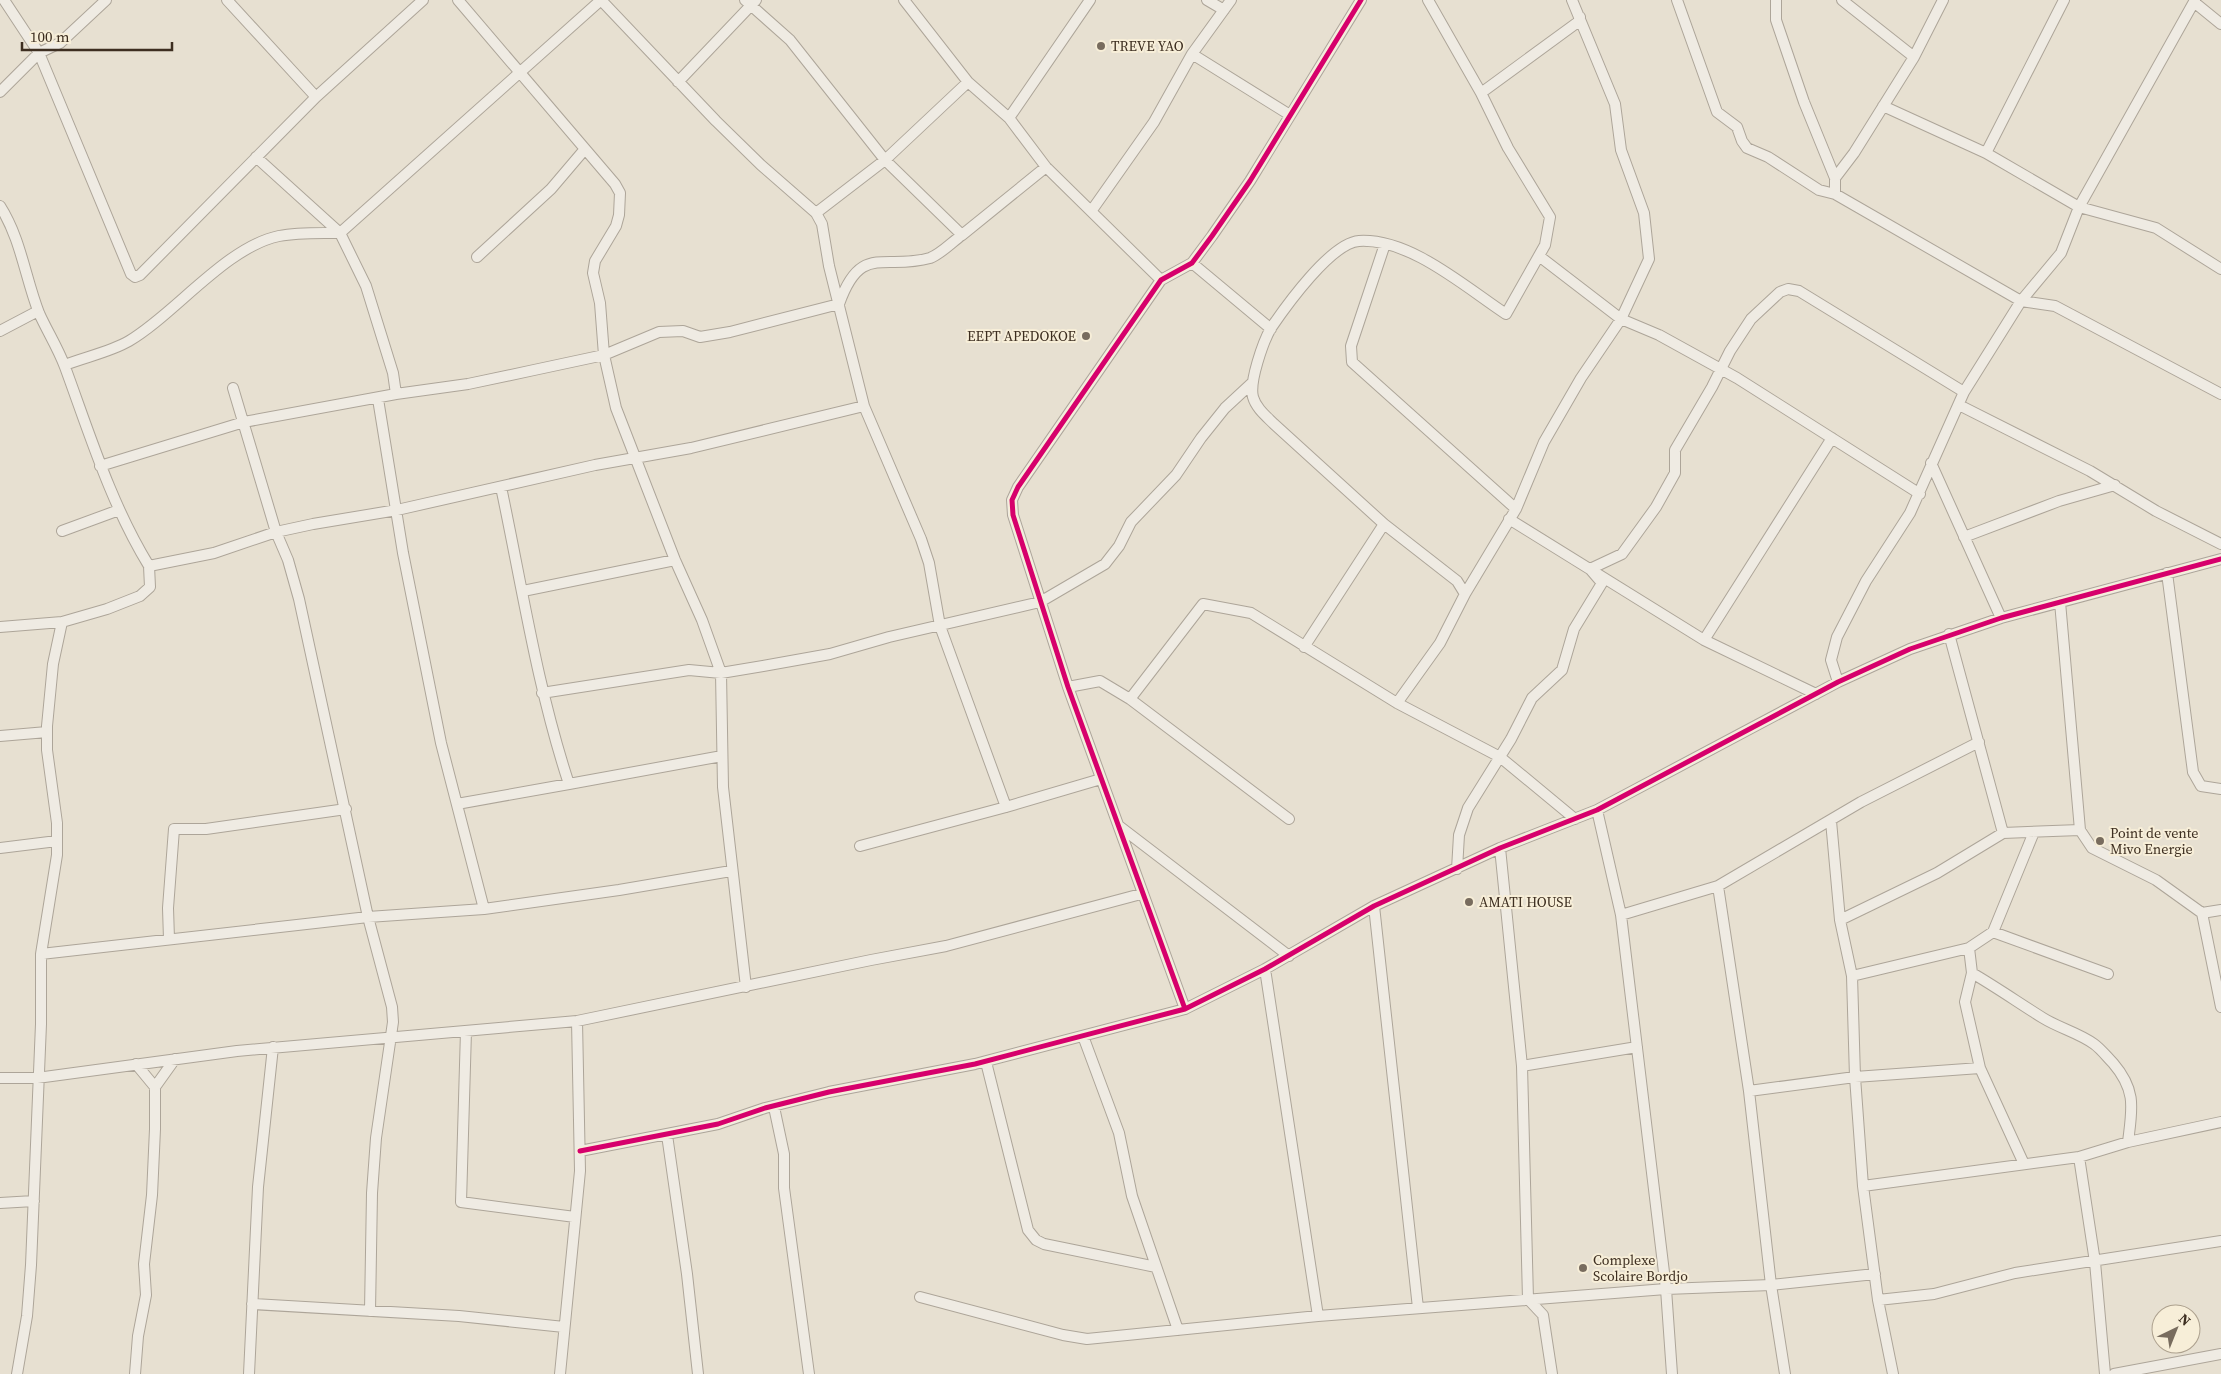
<svg xmlns="http://www.w3.org/2000/svg" width="2221" height="1374" font-family="'Source Serif 4',serif">
<style>
.lines{fill:none;stroke-linecap:round;stroke-linejoin:round}
.minor-casing{stroke:#ada599;stroke-width:12}
.minor{stroke:#efebe3;stroke-width:10}
.cycleway-casing{stroke:#f7eed8;stroke-width:8}
.cycleway{stroke:#d6006c;stroke-width:5}
.poi-dot{fill:#786c5e;stroke:#f7eed8;stroke-width:2}
.labels{text-anchor:middle;stroke-width:4;stroke-linejoin:round;paint-order:stroke}
.poi-label{font-size:14px;fill:#3d2e20;stroke:#f7eed8;text-anchor:start}
</style>
<rect width="100%" height="100%" fill="#e7e0d1"/>
<g class="lines">
<g class="minor-casing">
<path id="minor" d="M4,0L39,53L131,274L135,277L140,275L316,97L423,0
M227,0L316,97
M458,0L615,184L620,193L619,215L616,226L595,261L593,273L600,303L604,355L616,408L675,560L702,620L721,673L723,787L746,987
M601,0L716,121L761,165L816,213L822,224L829,266L864,406L921,539L929,563L940,626L1006,807
M745,0L790,40L885,160L962,235L1046,167
M904,0L968,82L1009,118L1046,167L1161,280
M1207,0L1224,10
M1428,0L1481,93L1508,148L1550,217L1545,245L1506,314C1465,287 1410,238 1359,241C1331,243 1286,306 1271,328C1263,342 1249,382 1253,397C1256,408 1266,416 1274,424L1384,524L1457,581L1465,594
M1677,0L1717,112L1737,127L1742,141L1747,148L1768,157L1819,190L1835,194L2021,301L2055,306L2221,394
M1776,0V20L1804,102L1835,178
M1842,0L1914,57
M2194,2L2221,24
M1192,54L1290,115
M678,82L756,0
M0,92L39,53L60,43L106,0
M1481,93L1578,22L1580,17
M1883,106L1986,153L2079,207L2156,228L2221,269
M1009,118L1090,0
M1986,153L2064,0
M256,157L340,233L366,286L393,373L396,394
M1835,194V178L1854,153L1914,57L1943,0
M0,206C21,239 25,277 39,313C47,331 58,348 65,367C90,435 111,504 149,566L214,553L276,532L313,524L397,510L595,465L691,448L864,406
M1092,210L1154,122L1192,54L1231,0
M816,213L885,160L968,82
M1385,244L1351,346L1352,362L1516,509
M1539,256L1621,319L1659,335L1737,378L1920,494
M477,257L551,189L585,149
M1192,263L1271,329
M0,331L38,311
M65,365C85,357 110,352 129,341C175,314 226,247 279,236C299,232 319,233 340,233L601,0
M233,388L276,532L288,560L299,599L368,917L392,1007L393,1022L376,1138L372,1193L370,1311
M378,399L403,553L441,743L484,909
M1959,405L2090,471L2156,511L2221,544
M1931,463L2001,618
M100,466L244,422L396,394L468,384L534,370L604,355L659,332L683,331L700,337L730,332L839,304C861,242 884,271 930,258C941,254 952,242 962,235
M501,487C522,586 537,687 569,784L722,756
M1509,519L1704,640L1832,438
M62,531L119,510
M1964,537L2059,501L2115,485
M2167,573L2193,772L2201,786L2221,789
M523,591L675,560
M2060,602L2080,830
M0,627L62,622L107,609L140,596L150,587L149,566
M1949,634L2003,833
M1704,640L1816,694
M1304,647L1384,524
M1838,682L1831,660L1837,637L1866,581L1910,513L1964,392L2021,301L2061,253L2079,207L2195,0
M1068,687L1100,681L1130,699L1289,819
M542,693L689,670L721,673L763,666L830,654L889,637L1040,602L1105,564L1119,546L1131,522L1176,475L1201,438L1225,408L1252,383
M1130,699L1203,604L1251,613L1397,703L1500,757L1575,819
M1397,703L1440,643L1465,594L1516,509L1544,442L1581,378L1621,319L1649,259L1644,213L1621,150L1615,104L1572,0
M0,736L47,732
M457,804L569,784
M1597,810L1621,915L1666,1289L1672,1374
M1831,821L1840,920L1852,976L1855,1077L1863,1186L1878,1300L1893,1374
M1119,826L1289,956
M860,846L1006,807L1101,779
M0,848L57,841
M1500,848L1522,1066L1528,1299L1543,1315L1552,1374
M1457,869L1459,835L1468,808L1511,739L1532,698L1562,670L1574,629L1602,583L1590,569L1622,554L1656,507L1675,473V450L1712,387L1730,351L1751,319L1780,292L1788,289L1799,291L1964,392
M1718,886L1749,1091L1771,1285L1785,1374
M1374,906L1418,1308
M2202,913L2221,1007
M1621,915L1718,886L1861,802L1979,742
M1840,920L1937,873L2003,833L2080,830L2092,848L2156,880L2202,913L2221,910
M1993,932L2108,974
M169,939L168,908L174,829H206L346,809
M1969,948L1972,973L1965,1002L1980,1068L2024,1164
M41,954L368,917L484,909L619,890L731,871
M1265,969L1318,1316
M1972,973C1996,987 2019,1003 2043,1018C2059,1028 2079,1033 2094,1044C2101,1049 2107,1057 2113,1063C2137,1091 2132,1109 2128,1142
M1852,976L1969,948L1993,932L2034,832
M1185,1009L1068,687L1013,515L1012,500L1018,487L1161,280L1192,263L1212,236L1250,181L1361,0
M466,1031L461,1202L575,1217
M1083,1036L1119,1133L1132,1196L1178,1330
M986,1062L1028,1230L1036,1240L1044,1244L1156,1267
M1522,1066L1637,1047
M0,1078H37L237,1051L577,1021L871,960L946,946L1141,894
M155,1087L175,1059
M1749,1091L1855,1077L1980,1068
M774,1107L784,1154V1188L809,1374
M667,1135L687,1274L698,1374
M580,1151L718,1124L765,1108L829,1092L975,1064L1185,1009L1265,969L1374,906L1500,848L1597,810L1838,682L1910,649L2001,618L2221,559
M2079,1157L2095,1262L2105,1374
M1863,1186L2079,1157L2128,1142L2221,1122
M0,1203L34,1201
M920,1297L1063,1335L1087,1339L1318,1316L1666,1289L1771,1285L1875,1274
M1878,1300L1934,1294L2015,1273L2221,1241
M252,1304L459,1316L564,1327
M17,1374L27,1316L31,1265L41,1024V954L57,855V823L47,750V726L53,664L62,622
M135,1374L138,1336L146,1295L144,1264L152,1195L155,1129V1087L136,1064
M249,1374L258,1187L273,1047
M560,1374L580,1171L577,1021
M2114,1374L2221,1354"/>
</g>
<use href="#minor" class="minor"/>
<g class="cycleway-casing">
<path id="cycleway" d="M1185,1009L1068,687L1013,515L1012,500L1018,487L1161,280L1192,263L1212,236L1250,181L1361,0
M580,1151L718,1124L765,1108L829,1092L975,1064L1185,1009L1265,969L1374,906L1500,848L1597,810L1838,682L1910,649L2001,618L2221,559"/>
</g>
<use href="#cycleway" class="cycleway"/>
</g>
<g class="poi-dot">
<circle cx="1101" cy="46" r="5"/>
<circle cx="1086" cy="336" r="5"/>
<circle cx="2100" cy="841" r="5"/>
<circle cx="1469" cy="902" r="5"/>
<circle cx="1583" cy="1268" r="5"/>
</g>
<g class="labels">
<g class="poi-label">
<text x="1111" y="51">TREVE YAO</text>
<text x="1076" y="341" text-anchor="end">EEPT APEDOKOE</text>
<text x="2110" y="838">Point de vente<tspan x="2110" dy="16">Mivo Energie</tspan></text>
<text x="1479" y="907">AMATI HOUSE</text>
<text x="1593" y="1265">Complexe<tspan x="1593" dy="16">Scolaire Bordjo</tspan></text>
</g>
</g>
<g transform="translate(2176 1329) rotate(43)"><circle r="24" fill="#f7eed8" stroke="#ada18e"/>
<path d="M0-4L9 19L0 12L-9 19Z" fill="#786c5e"/>
<text y="-8" font-size="14" font-weight="bold" text-anchor="middle" fill="#3d2e20">N</text>
</g>
<path d="M22 42v8h150v-8" fill="none" stroke="#3d2e20" stroke-width="2.5"/>
<text x="30" y="42" font-size="15" fill="#3d2e20" stroke="#f7eed8" stroke-width="4" paint-order="stroke">100 m</text>
</svg>
